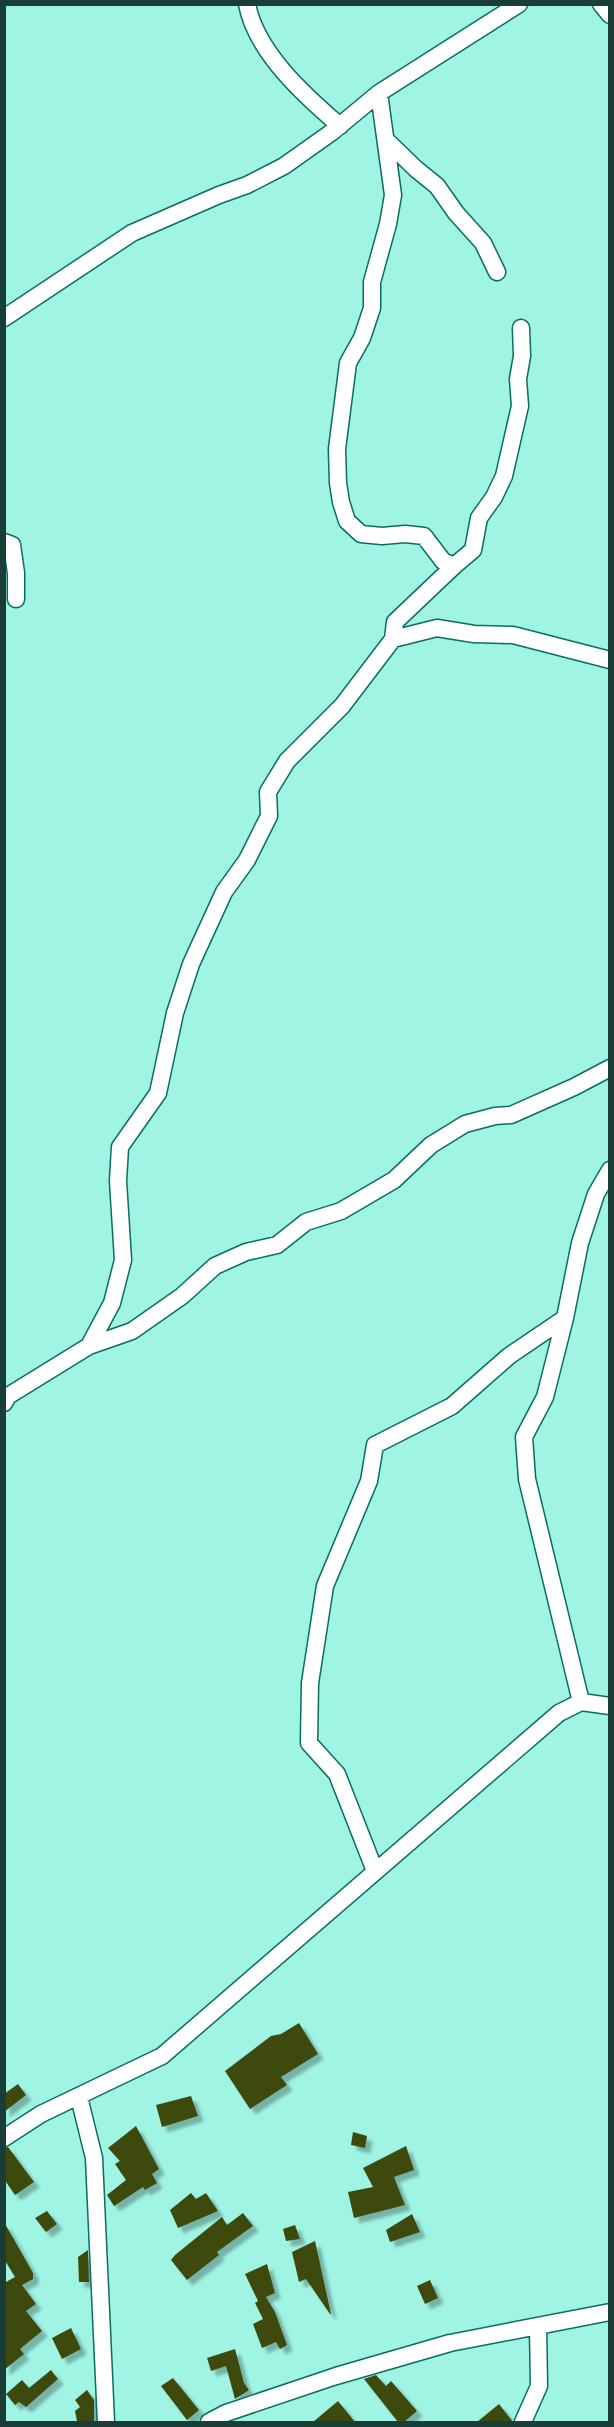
<svg xmlns="http://www.w3.org/2000/svg" width="614" height="2427" font-family="Commissioner,sans-serif">
<style>
.building{fill:#3e4a0b;filter:url(#shadow)}
.lines{fill:none;stroke-linecap:round;stroke-linejoin:round}
.minor-casing{stroke:#086e61;stroke-width:19}
.minor{stroke:#fff;stroke-width:16}
</style>
<defs>
<filter id="shadow"><feDropShadow dx="5.5" dy="5.5" stdDeviation="1.5" flood-color="#0004"/></filter>
</defs>
<rect width="100%" height="100%" fill="#9ff4e4"/>
<path class="building" d="M299,2023L318,2054L281,2077L287,2085L250,2109L225,2071L271,2036L281,2034Z
M18,2084L26,2095L4,2112V2094Z
M191,2096L198,2116L162,2127L156,2105Z
M136,2126L159,2169L152,2174L157,2183L145,2190L143,2187L114,2206L107,2195L126,2180L115,2164L120,2161L108,2148Z
M353,2132L367,2136L365,2148L351,2145Z
M406,2146L414,2170L394,2177L405,2205L354,2218L348,2192L373,2187L363,2168Z
M8,2147L34,2182L15,2195L4,2179V2148Z
M191,2193L196,2199L206,2193L218,2211L178,2228L170,2210Z
M47,2211L57,2224L46,2232L35,2218Z
M243,2213L253,2226L217,2252L219,2255L187,2280L171,2260L175,2255L222,2217L227,2225Z
M412,2214L420,2232L390,2242L386,2230Z
M4,2222L33,2273V2279L22,2285L36,2304L26,2311L42,2331L20,2349L24,2354L4,2370V2283L15,2277L4,2259Z
M295,2225L300,2239L286,2241L283,2229Z
M315,2241L331,2314H330L306,2279L299,2282L292,2252Z
M88,2250L89,2282H79L78,2257Z
M267,2264L275,2293L266,2297L275,2312L287,2345L280,2349L276,2342L262,2348L253,2324L263,2319L255,2303L261,2299L258,2301L245,2274Z
M430,2280L438,2298L425,2304L417,2286Z
M71,2328L81,2349L62,2359L52,2338Z
M235,2349L244,2383L249,2390L235,2399L226,2366L211,2371L207,2358Z
M51,2370L58,2379L26,2407L19,2402L15,2405L6,2394L22,2380L29,2388Z
M376,2375L386,2386L391,2381L417,2411L404,2422H398L364,2379Z
M173,2378L199,2410L187,2420L161,2386Z
M87,2390L94,2400V2422L77,2421L75,2411L80,2407L75,2400Z
M338,2401L355,2422H313Z
M499,2404L513,2422H477Z"/>
<g class="lines">
<g class="minor-casing">
<path id="minor" d="M247,4C256,52 304,95 340,126
M601,4L610,15
M379,93L393,195L388,224L372,282V308L362,338L348,363L337,449L338,483L341,502L347,521L361,534L382,536L405,534L424,536L443,561L454,566L473,550L479,518L494,497L504,476L520,406L518,379L522,356L521,328
M386,140L416,169L437,186L456,213L483,243L497,272
M4,318L132,233L219,195L247,185L284,166L332,132L379,93L519,4
M4,542L12,545L16,573V599
M393,639L395,622L454,566
M89,1346L112,1303L123,1260L118,1181L120,1147L158,1093L175,1013L191,964L224,892L247,860L269,816L268,792L287,761L342,706L393,639L437,628L474,634L513,635L610,660
M4,1403L8,1396L89,1346L132,1331L182,1296L215,1266L246,1252L277,1245L306,1222L341,1211L394,1180L431,1145L465,1124L495,1116L511,1115L574,1087L610,1068
M581,1702L527,1479L524,1437L545,1397L565,1318L580,1243L596,1194L610,1170
M375,1871L337,1774L309,1743L310,1683L325,1586L369,1481L375,1445L452,1406L509,1356L565,1318
M79,2097L94,2158L106,2422
M4,2138L41,2114L162,2056L559,1713L581,1702L610,1706
M209,2422L226,2413L336,2376L450,2343L610,2312
M523,2422L539,2386L538,2326"/>
</g>
<use href="#minor" class="minor"/>
</g>
<rect width="614" height="2427" fill="none" stroke="#193d37" stroke-width="12"/>
</svg>
